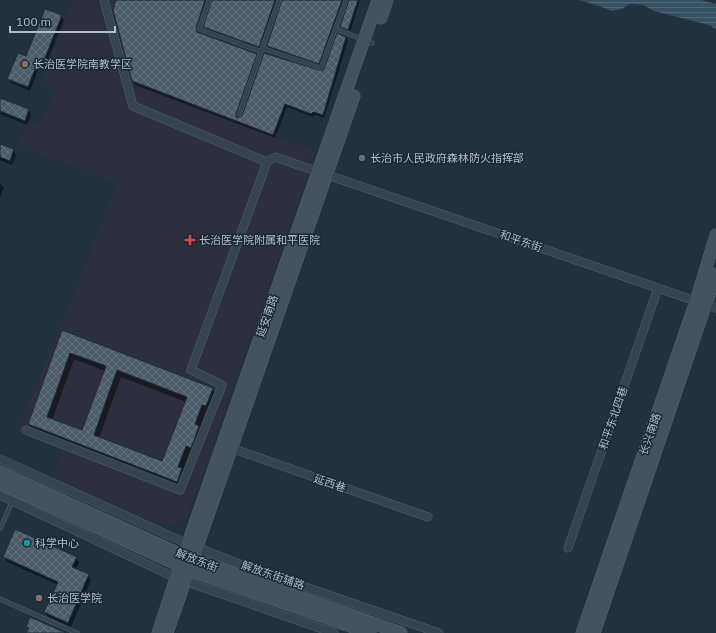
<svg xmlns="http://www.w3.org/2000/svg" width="716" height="633" font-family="'IBM Plex Sans','Noto Sans SC',sans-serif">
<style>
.medical{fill:#2e2f3e}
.water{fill:url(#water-rules)}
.shadow{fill:#0007;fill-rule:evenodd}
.building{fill:url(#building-cross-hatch);stroke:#1d2b34;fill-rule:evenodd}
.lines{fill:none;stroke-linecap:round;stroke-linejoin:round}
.lane-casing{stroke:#54626b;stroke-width:5}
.street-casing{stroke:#54626b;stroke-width:9}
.secondary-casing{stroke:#54626b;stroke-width:13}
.lane{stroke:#36444d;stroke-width:4}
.street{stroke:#36444d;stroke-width:8}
.secondary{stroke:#435460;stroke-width:12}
.education-dot{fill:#8d6e63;stroke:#1b2932;stroke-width:1.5}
.service-dot{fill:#5c6f8a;stroke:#1b2932;stroke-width:1.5}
.health-dot{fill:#e0444e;stroke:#1b2932;stroke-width:1.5}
.culture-dot{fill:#0f9aa8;stroke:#1b2932;stroke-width:1.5}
.labels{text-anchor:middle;stroke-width:3;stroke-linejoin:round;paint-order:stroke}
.poi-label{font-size:11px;fill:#b1bfc8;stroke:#1b2932;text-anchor:start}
.street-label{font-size:11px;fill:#b1bfc8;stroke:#1b2932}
</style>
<defs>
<pattern id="water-rules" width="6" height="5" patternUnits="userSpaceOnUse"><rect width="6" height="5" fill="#355265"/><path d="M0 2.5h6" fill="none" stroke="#50697a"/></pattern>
<pattern id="building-cross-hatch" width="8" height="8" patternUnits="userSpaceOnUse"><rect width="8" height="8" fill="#4a5d68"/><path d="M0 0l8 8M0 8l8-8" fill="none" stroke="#62727c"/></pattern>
</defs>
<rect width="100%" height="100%" fill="#22323d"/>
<path class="medical" d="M73,0H116L111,14L132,81L316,152L186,518L177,522L164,524L152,521L53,478L63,450L17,431L73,297L117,183L18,146L27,121L40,126L55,90L41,85Z"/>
<path class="water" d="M579,0H701L716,4V29L709,25L654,11L643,5L630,4L622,9L612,11L599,6Z"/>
<path class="shadow" d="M117,0H211L207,2L197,33L256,54L258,58L237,119L322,72L346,38L348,41L324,118L316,115L313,117L287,107L275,138L135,85L133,81Z
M213,0H280L261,50L206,30L205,27Z
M283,0H347L321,66L270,49L268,46Z
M349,0H360L351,30L342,27V29L350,33L343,30L341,27Z
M61,16L64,20L45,67L40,65L30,91L11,83L8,79Z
M0,99L29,110L31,115L27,125L0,114Z
M0,145L13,150L16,155L12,165L0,160Z
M0,183L4,188L0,197Z
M62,331L212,389L217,396L210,413L206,411L200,429L203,434L195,454L190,452L183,471L185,476L181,488L33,432L29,424ZM74,359L105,371L82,431L52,420ZM121,377L186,402L163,462L99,438Z
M4,557L76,558L79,563L75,570L88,575L91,580L71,627L48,617L45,612L58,585L7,562Z"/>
<path class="building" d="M116,0H205L196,28L197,32L257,54L236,114V117L238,118L242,116L264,53L322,71L324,69L337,33L346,37L323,115L313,112L311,114L285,104L273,135L132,81L113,10Z
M212,0H275L259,47L203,27Z
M282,0H342L319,64L267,46Z
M349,0H358L348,30L340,27Z
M45,9L62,15L43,63L38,61L28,87L7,79L18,53L26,56Z
M0,98L29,109L25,121L0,111Z
M0,144L14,149L10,161L0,157Z
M62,330L213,388L206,406L202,405L195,424L199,426L191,448L186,446L178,467L182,468L177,482L28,424ZM70,353L106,366L82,430L47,417ZM117,370L187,397L162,461L94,435Z
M15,529L77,557L72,567L89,574L68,623L44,612L58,582L3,557Z
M30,617L66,633H26L29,628L26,627Z"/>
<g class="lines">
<g class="lane-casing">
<path id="lane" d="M209,0L199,29L260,51L265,49L321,68L346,0
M336,29L372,43
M239,115L279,0
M0,529L13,500
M0,599L77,633"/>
</g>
<g class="street-casing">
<path id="street" d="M267,162L275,157L716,308
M26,430L180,490L222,385L191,370L267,162L133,106L104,0
M231,448L428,517
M0,459L188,544L239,564L439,633
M0,495L176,578L334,633
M568,548L658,288"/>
</g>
<g class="secondary-casing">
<path id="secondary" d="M381,18L387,0
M0,472L184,556L401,633
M0,483L189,570L370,633
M158,633L180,566L378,0
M167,633L354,96
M582,633L696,301L716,235
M594,633L716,274"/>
</g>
<use href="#lane" class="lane"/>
<use href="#street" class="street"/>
<use href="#secondary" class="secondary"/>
</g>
<g class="education-dot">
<circle cx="25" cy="64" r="4"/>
<circle cx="39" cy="598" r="4"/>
</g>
<circle class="service-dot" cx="362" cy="158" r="4"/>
<path class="health-dot" d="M188 234h4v4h4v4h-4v4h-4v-4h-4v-4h4z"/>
<circle class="culture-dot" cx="27" cy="543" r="4"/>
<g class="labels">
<g class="poi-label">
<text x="33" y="68">长治医学院南教学区</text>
<text x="370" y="162">长治市人民政府森林防火指挥部</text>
<text x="199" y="244">长治医学院附属和平医院</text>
<text x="35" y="547">科学中心</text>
<text x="47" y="602">长治医学院</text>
</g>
<g class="street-label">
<text transform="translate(521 241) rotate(19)" y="4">和平东街</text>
<text transform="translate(267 316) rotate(-71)" y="4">延安南路</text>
<text transform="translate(613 418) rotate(-71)" y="4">和平东北四巷</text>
<text transform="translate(650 434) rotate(-71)" y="4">长兴南路</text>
<text transform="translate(330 483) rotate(19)" y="4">延西巷</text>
<text transform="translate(197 560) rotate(21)" y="4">解放东街</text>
<text transform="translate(273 575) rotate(19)" y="4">解放东街辅路</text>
</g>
</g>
<path d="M10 26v6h105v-6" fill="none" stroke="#b1bfc8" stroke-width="2"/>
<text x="16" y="26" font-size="12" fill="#b1bfc8" stroke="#1b2932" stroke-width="3" paint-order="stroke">100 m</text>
</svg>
